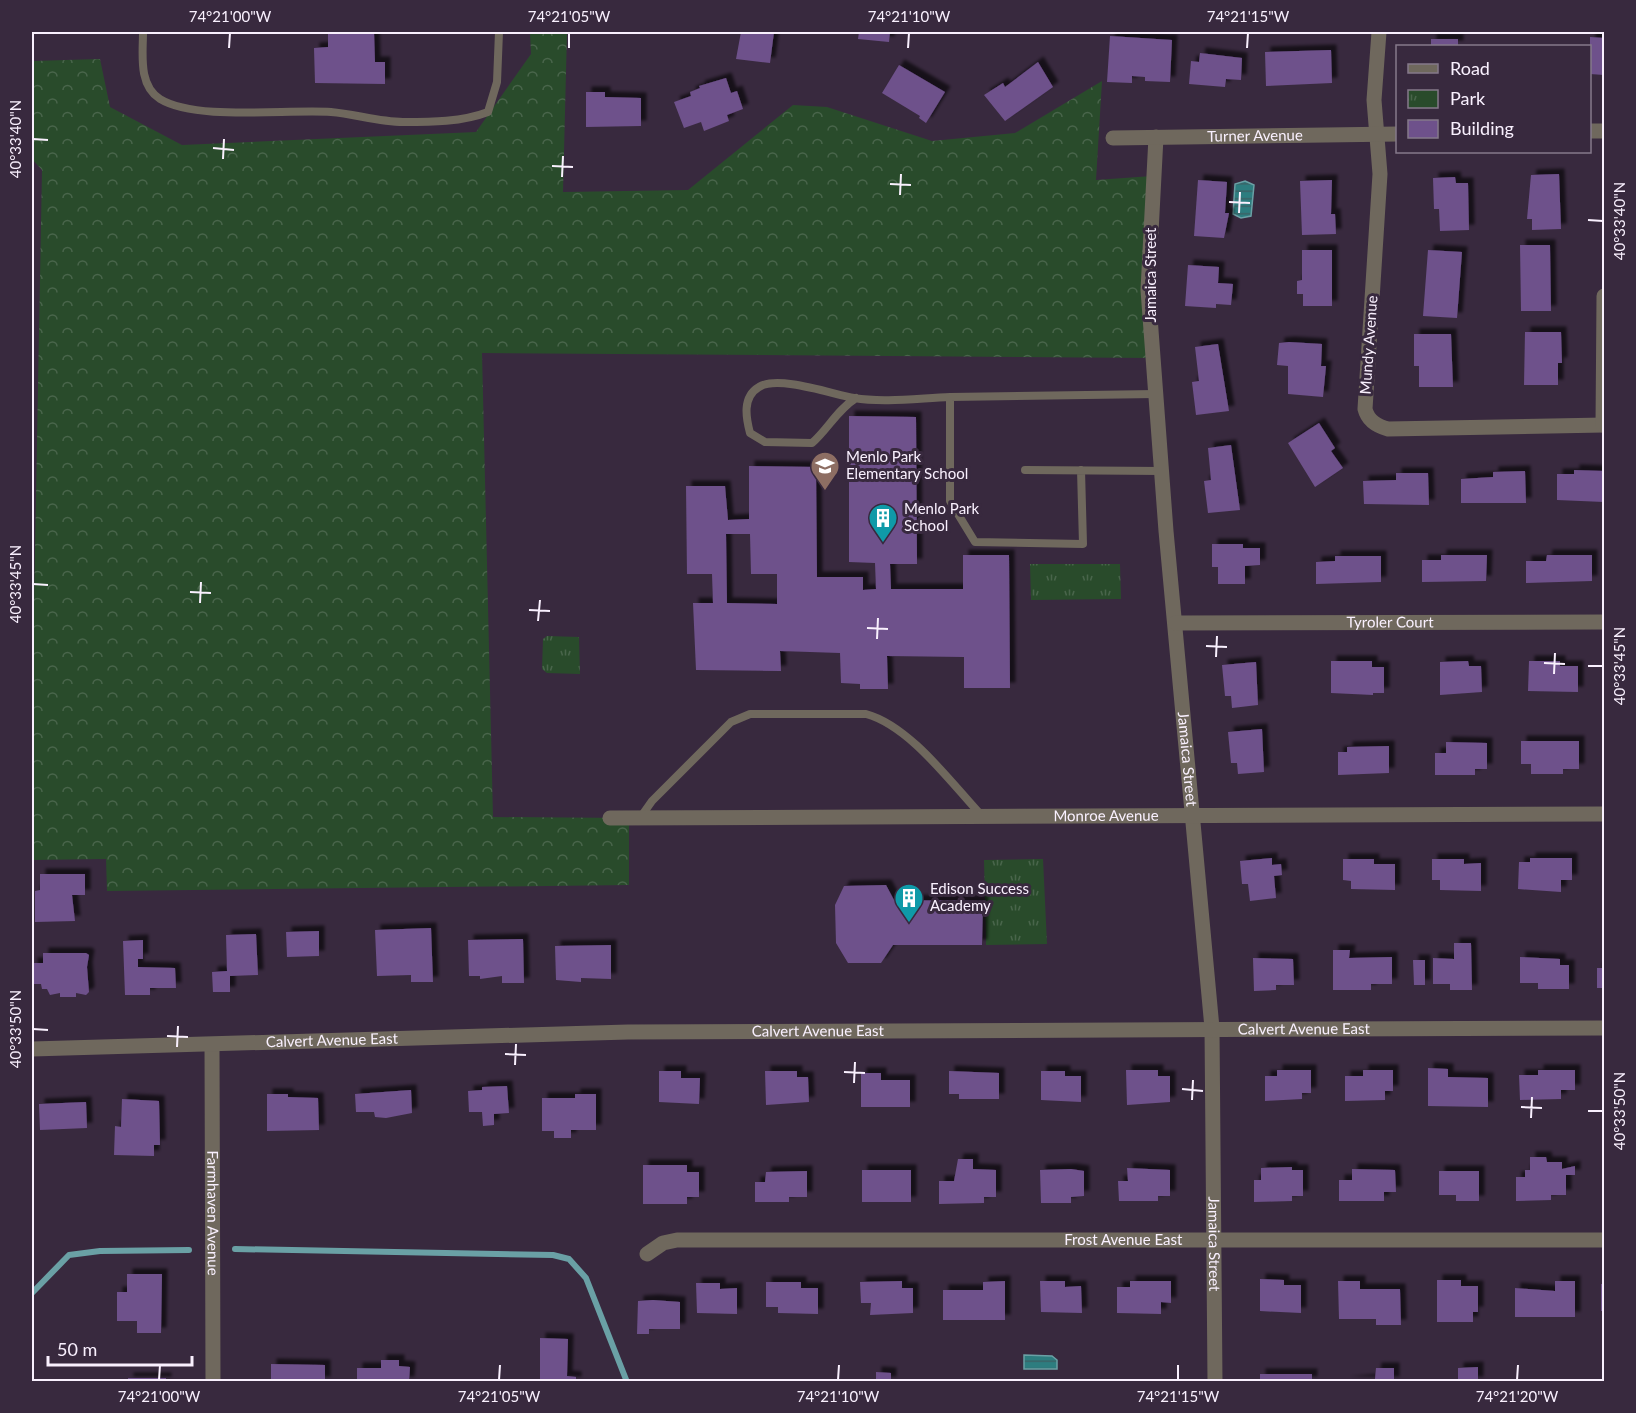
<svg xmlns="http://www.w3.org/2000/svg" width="1636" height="1413" font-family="Lato,sans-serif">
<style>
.forest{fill:url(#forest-crowns)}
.park{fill:url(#park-tufts)}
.water{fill:url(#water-rules);stroke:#6aa0a5;stroke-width:1.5}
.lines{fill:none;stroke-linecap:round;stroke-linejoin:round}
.stream{stroke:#6aa0a5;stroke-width:6}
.building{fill:#6e518b;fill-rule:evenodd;filter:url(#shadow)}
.service{stroke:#6f685d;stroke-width:8}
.minor{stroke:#6f685d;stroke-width:15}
.ticks{fill:none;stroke:#f9f0fe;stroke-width:2}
.labels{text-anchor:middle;stroke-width:6;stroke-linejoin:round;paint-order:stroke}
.street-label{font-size:15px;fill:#f9f0fe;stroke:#38293e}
.poi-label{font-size:15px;fill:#f9f0fe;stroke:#38293e;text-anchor:start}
.neatline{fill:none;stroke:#f9f0fe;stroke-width:2}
.ticks-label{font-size:15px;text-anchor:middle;fill:#f9f0fe}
</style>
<defs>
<pattern id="forest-crowns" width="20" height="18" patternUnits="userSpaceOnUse" patternTransform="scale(1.5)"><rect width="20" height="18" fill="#294b2b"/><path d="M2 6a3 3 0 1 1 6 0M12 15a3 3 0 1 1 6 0" fill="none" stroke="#49654b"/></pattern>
<pattern id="park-tufts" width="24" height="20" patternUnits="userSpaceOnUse" patternTransform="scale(1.5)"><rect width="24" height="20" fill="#294b2b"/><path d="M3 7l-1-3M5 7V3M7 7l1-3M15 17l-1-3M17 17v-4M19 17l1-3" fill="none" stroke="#49654b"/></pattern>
<pattern id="water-rules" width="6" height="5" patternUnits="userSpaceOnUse" patternTransform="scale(1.5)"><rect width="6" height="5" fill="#2d7d7f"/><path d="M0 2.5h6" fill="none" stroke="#3c6266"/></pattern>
<filter id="shadow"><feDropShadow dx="5.5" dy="-5.5" stdDeviation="1.5" flood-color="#0009"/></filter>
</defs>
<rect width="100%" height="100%" fill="#38293e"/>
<path class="forest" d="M530,32H567L563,192L688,190L793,105L827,107L932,141L1015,133L1102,81L1096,180L1152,176L1153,358L482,353L493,817L629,818V885L107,891L106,859L32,860V713L42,170L32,159V61L100,59L110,107L182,145L476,132L531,54Z"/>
<path class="park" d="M1030,564H1120L1121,599L1031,600Z
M547,636L579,637L580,674L547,673L542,669L543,639Z
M1043,859L1047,944L986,945L984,860Z"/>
<path class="water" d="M1245,181L1254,185L1251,216L1241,218L1233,214L1235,184Z
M1024,1355L1052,1356L1057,1360V1369H1024Z"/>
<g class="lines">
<path class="stream" d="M235,1249L553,1255L569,1259L586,1278L627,1382
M32,1293L69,1255L100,1251L189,1250"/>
</g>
<path class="building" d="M328,32H374L375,62H385V84L315,83L314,48L328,47Z
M741,32H774L770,63L736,59Z
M859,32H890L889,42L858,39Z
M1110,36L1172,40L1170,82L1145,81V77L1132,76V83L1107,82Z
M1590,37L1604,38V75L1590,74Z
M1431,39H1458V46H1431Z
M1331,50L1332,83L1266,86L1265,52Z
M1200,53L1242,58L1241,80L1226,79L1225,87L1189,84L1191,61L1199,62Z
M1038,62L1053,87L1005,121L984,95L1003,83L1005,87Z
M899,65L945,92L926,123L919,118L920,116L882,93Z
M726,78L731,93L737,91L743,109L727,115L729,121L704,131L701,122L684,128L674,102L691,96L690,92L700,88L699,86Z
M586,92H605V97L641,98V126L586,127Z
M1559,174L1561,229L1532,230V219H1527L1531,175Z
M1455,177L1456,183H1468L1469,230L1440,231L1439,209H1434L1433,178Z
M1198,180L1227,182L1225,213H1229L1224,238L1194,236Z
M1332,180L1331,214H1335L1336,234L1302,235L1300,181Z
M1520,245H1550L1551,311H1521Z
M1302,250H1332V306H1303V294H1297V281L1302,280Z
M1428,250L1462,252L1457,318L1423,316Z
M1188,265L1219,267L1218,283L1233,284L1231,305L1216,304V308L1185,306Z
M1525,332H1561L1562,363H1558V385H1524Z
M1414,334H1451L1453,387H1419V366H1414Z
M1289,342L1322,344L1321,366H1326L1323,397L1288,394V366L1277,365L1279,343Z
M1218,344L1229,411L1196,415L1192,382L1199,381L1195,347Z
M849,416L916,417L917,564H890L891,589H963V555H1009L1010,688H964V657L887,656L888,689H860V684L841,683L840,653L780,651L781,671L696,670L693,603H713L712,574H687L686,486H725L728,520L749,519V466L816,467L817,577H863V590L876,589L875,563L849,562ZM726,534H750L751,574H777V604L727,603Z
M1319,423L1335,448L1331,451L1343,468L1315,487L1288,443Z
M1231,445L1240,510L1208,513L1204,481L1211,480L1208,448Z
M1574,470L1604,471V502L1557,500V474H1574Z
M1525,471L1526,503H1461V479L1493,477V472Z
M1396,473H1428L1429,505L1364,504L1363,481L1396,480Z
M1212,544H1243V548H1260V565L1245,566V584H1218V567H1212Z
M1441,555H1487L1486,581L1422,582V560H1441Z
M1547,555H1592V581L1526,583V561H1546Z
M1335,556H1381V582L1316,584V562L1335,561Z
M1331,661H1372V667H1384V693H1373V695L1331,693Z
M1468,661L1469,666H1481L1482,692L1440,695V662Z
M1529,661H1560V666H1578V692L1528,691Z
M1256,662L1258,705L1232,708L1231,696H1225L1222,665Z
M1262,729L1264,772L1238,774L1237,763H1231L1228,732Z
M1521,741H1579V769H1563V774H1531V764H1521Z
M1446,742L1487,743V769H1475V775H1435V753H1446Z
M1389,746V773L1338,775V752H1347V747Z
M1272,858V865L1281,864L1282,875L1274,876L1276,898L1250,901L1248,884H1242L1240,861Z
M1530,858H1572V880H1561V892L1518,889L1519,862H1530Z
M1343,859H1374V864H1395V890L1351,889V881L1343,880Z
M1432,859H1464V864L1481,863V891L1440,890V880H1432Z
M40,874H85V895H72L75,921L35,922V891L40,890Z
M886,885L894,900L983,901L982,945H893L881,963H848L836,943L835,905L844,886Z
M431,928L433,982H411V975L377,976L375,930Z
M319,931V956L287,957L286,932Z
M256,934L258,975L230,976V992H213L212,972L227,971L226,935Z
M523,939L524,983H502V976L480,979V976H469L468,940Z
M143,940V959H138V967L175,968L176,988H150V995H125L123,941Z
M1454,943H1471L1472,990H1450V984H1433V958L1454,959Z
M611,945V979L581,978V982L556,980L555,946Z
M1333,950H1350L1349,958L1392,957V984H1371V990H1333Z
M43,953H86L89,955L87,967L89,992L86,995L76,993V997H60V993L50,995L47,989H42L41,984H33L32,963H43Z
M1520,957L1560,959V965H1569V989H1538V983H1520Z
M1253,958L1293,959L1294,985H1276V990L1254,991Z
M1413,960H1425V985H1414Z
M1597,968H1604V988H1597Z
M1428,1068L1448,1069V1077L1488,1078V1107L1428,1106Z
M1126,1070H1158V1076H1170V1102L1127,1105Z
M1277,1070H1311V1093H1302V1099L1265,1101V1076H1277Z
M1363,1070H1393V1091H1385V1100L1345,1101V1076H1363Z
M1538,1070H1575V1090H1561V1099L1520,1100L1519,1075H1538Z
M659,1071H681V1078H700L699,1104L659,1102Z
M765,1071H797V1077H808L809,1102L766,1105Z
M949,1071L999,1073V1099H959V1094H949Z
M1041,1071H1065V1076H1081V1102L1041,1100Z
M861,1073H881V1080H910V1107H861Z
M507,1086L509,1113L494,1114V1125L483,1126L482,1112H469L468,1091L482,1090V1087Z
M411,1090L412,1113L386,1118L375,1117L374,1112H356L355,1094Z
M267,1094H288V1097L318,1098L319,1130L267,1131Z
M575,1094H596V1130H571V1138H554V1131H542V1098H575Z
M122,1099L159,1101L160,1145H154V1156L114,1155L115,1126L121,1127Z
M86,1102L87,1128L40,1130L39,1104Z
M1530,1157H1546L1547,1162H1562V1169L1575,1166V1175H1566V1195H1551V1200L1516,1201V1177H1525V1170H1530Z
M958,1159H973V1169L996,1170V1197H984V1203L939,1204V1181H954Z
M643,1165H687V1172H699V1197H687V1204H643Z
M1292,1167V1170H1303V1196H1292V1201L1254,1202V1180H1261V1168Z
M1127,1168L1170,1170V1196H1158V1201H1119L1118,1181H1128Z
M1071,1169L1084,1171V1196L1071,1197V1203H1041L1040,1170Z
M1352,1169L1395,1170L1396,1192H1384V1201H1339V1180H1352Z
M862,1170H911V1202H862Z
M807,1171V1197H789V1202H755V1182H765L766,1172Z
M1439,1171H1479V1201H1456V1195H1439Z
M127,1274H162L161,1333H137V1321H117V1292H127Z
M1260,1279L1284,1280V1285H1301V1313L1260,1311Z
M1437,1280H1461V1286H1478V1312H1473V1322H1437Z
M902,1281V1288H913V1313L870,1315L871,1303H861L860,1282Z
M1005,1281V1320H943V1290H983V1282Z
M1040,1281H1065V1287L1081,1286L1082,1313L1041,1312Z
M1130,1281H1171V1303L1161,1302V1314L1117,1313V1287H1130Z
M1338,1281H1360V1289H1400L1401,1325H1376V1319H1339Z
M1555,1281H1575V1317H1515V1288L1555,1291Z
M766,1282H801V1288H818V1314L778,1313V1307H766Z
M696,1283H720V1289L737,1288V1314L697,1313Z
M1601,1284H1604V1311H1601Z
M653,1300L680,1302V1329H649V1334H637L638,1301Z
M540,1338L568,1339L567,1376L576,1377V1382H540Z
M381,1360H399V1366L410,1367L409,1382H357V1368H381Z
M271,1364L325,1365V1382H271Z
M1478,1367V1382H1458V1368Z
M1376,1368H1394V1382H1344L1375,1379Z
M876,1372L891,1373V1382H876Z
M1260,1374H1312V1382H1260Z
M128,1378H166V1382H128Z"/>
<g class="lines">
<path class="service" d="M143,32C143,54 138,85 160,99C196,121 286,109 331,112C355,114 379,122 403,122C431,122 462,122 488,112L497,82L499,32
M856,398C837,410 828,429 812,443L765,442L750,433C746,418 742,397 759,387C778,375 832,394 854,398C884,403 920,398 950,397
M1025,470L1162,471
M1081,470L1083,544L975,542L950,501V397L1156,394
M640,818L652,801L731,722L750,714H866C910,726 951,783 982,816"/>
<g class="minor">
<path d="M1379,32L1374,100L1380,174L1365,409C1368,421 1377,426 1388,429L1604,425"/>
<path d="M1590,131H1604"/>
<path id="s1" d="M1156,137L1148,290L1166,531L1212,1028L1215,1382"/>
<path id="s2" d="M1113,138L1398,134"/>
<path d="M1603,425L1604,296"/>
<path id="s3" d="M1176,623L1604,622"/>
<path id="s4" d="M610,818L1604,814"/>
<path id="s5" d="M212,1045L213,1382"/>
<path id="s6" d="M32,1049L628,1032L1604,1028"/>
<path id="s7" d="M647,1254L663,1243L677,1240H1604"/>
</g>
</g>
<path class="ticks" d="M229,48L230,33M569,48V33M908,48L909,33M1247,48L1248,33M33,139L48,140M213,148L234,150M223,159L224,139M552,166L573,167M562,177L563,156M890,184L911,185M900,195L901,174M1229,202L1250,203M1239,213L1240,192M1588,220L1603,221M33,584L48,585M190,592L211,593M200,603L201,582M529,610L550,611M538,621L540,600M867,628L888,629M877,639L878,618M1206,646L1227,647M1216,657L1217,636M1544,663L1565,664M1588,666H1603M1554,674L1555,653M33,1029L48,1030M167,1036L188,1037M177,1047L178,1026M505,1054L526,1055M515,1065L516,1044M844,1072L865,1073M854,1083L855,1062M1182,1089L1203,1091M1192,1100L1193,1080M1521,1107L1542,1108M1588,1111H1603M1531,1118L1532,1097M159,1380L160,1365M499,1380L500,1365M838,1380L839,1365M1178,1380V1365M1517,1380L1518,1365"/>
<defs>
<g id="school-pin" transform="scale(1.5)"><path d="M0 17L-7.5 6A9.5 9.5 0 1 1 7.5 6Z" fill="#8d6e63" stroke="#38293e"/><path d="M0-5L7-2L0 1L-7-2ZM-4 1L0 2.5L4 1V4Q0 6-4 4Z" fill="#fff"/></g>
<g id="building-pin" transform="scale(1.5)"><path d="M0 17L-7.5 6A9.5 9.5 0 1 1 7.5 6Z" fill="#0f9aa8" stroke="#38293e"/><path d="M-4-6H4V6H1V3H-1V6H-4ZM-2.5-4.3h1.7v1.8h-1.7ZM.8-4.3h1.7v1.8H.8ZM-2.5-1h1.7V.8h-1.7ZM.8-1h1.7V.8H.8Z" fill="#fff"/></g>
</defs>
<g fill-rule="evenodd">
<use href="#school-pin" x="825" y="466"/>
<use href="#building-pin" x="883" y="518"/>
<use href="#building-pin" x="909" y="898"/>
</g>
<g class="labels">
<g class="street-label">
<text dy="5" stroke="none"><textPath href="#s2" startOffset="142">Turner Avenue</textPath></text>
<text transform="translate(1151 275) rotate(-90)" y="5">Jamaica Street</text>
<text transform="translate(1369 345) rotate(-86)" y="5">Mundy Avenue</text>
<text dy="5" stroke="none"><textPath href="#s3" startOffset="214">Tyroler Court</textPath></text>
<text dy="5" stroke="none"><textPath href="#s1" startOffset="624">Jamaica Street</textPath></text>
<text dy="5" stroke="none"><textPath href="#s4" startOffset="496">Monroe Avenue</textPath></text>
<text dy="5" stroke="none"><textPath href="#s6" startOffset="1272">Calvert Avenue East</textPath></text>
<text dy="5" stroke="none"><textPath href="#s6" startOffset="786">Calvert Avenue East</textPath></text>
<text dy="5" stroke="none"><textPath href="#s6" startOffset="300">Calvert Avenue East</textPath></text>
<text dy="5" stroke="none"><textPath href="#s5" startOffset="168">Farmhaven Avenue</textPath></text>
<text dy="5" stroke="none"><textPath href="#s7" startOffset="480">Frost Avenue East</textPath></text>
<text dy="5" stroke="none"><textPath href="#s1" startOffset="1110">Jamaica Street</textPath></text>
</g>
<g class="poi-label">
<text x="846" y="462">Menlo Park<tspan x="846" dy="17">Elementary School</tspan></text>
<text x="904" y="514">Menlo Park<tspan x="904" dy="17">School</tspan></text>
<text x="930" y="894">Edison Success<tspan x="930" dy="17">Academy</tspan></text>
</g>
</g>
<rect width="1636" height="1413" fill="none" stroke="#38293e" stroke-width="66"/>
<rect x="1396" y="45" width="195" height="108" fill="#38293e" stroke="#85798b" stroke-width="1.5"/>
<rect x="1408" y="64" width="30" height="9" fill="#6f685d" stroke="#85798b" stroke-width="1.5"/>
<text x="1450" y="75" font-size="18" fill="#f9f0fe">Road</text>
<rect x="1408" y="90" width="30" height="18" fill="url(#park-tufts)" stroke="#85798b" stroke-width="1.5"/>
<text x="1450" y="105" font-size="18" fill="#f9f0fe">Park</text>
<rect x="1408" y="120" width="30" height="18" fill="#6e518b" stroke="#85798b" stroke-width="1.5"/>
<text x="1450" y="135" font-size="18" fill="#f9f0fe">Building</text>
<path d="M48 1356v9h144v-9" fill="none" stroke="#f9f0fe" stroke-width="3"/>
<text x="57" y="1356" font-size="18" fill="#f9f0fe" stroke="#38293e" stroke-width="4.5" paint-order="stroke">50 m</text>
<rect x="33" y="33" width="1570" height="1347" class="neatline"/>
<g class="ticks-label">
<text x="230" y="22">74°21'00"W</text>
<text x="569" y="22">74°21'05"W</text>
<text x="909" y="22">74°21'10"W</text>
<text x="1248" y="22">74°21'15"W</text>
<text transform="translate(16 139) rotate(-90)" y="5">40°33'40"N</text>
<text transform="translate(1620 221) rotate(-90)" y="5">40°33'40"N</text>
<text transform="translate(16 584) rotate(-90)" y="5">40°33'45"N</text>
<text transform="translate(1620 666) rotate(-90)" y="5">40°33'45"N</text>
<text transform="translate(16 1029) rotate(-90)" y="5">40°33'50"N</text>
<text transform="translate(1620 1111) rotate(-90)" y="5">40°33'50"N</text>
<text x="159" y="1402">74°21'00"W</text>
<text x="499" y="1402">74°21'05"W</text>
<text x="838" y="1402">74°21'10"W</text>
<text x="1178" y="1402">74°21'15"W</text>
<text x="1517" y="1402">74°21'20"W</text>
</g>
</svg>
